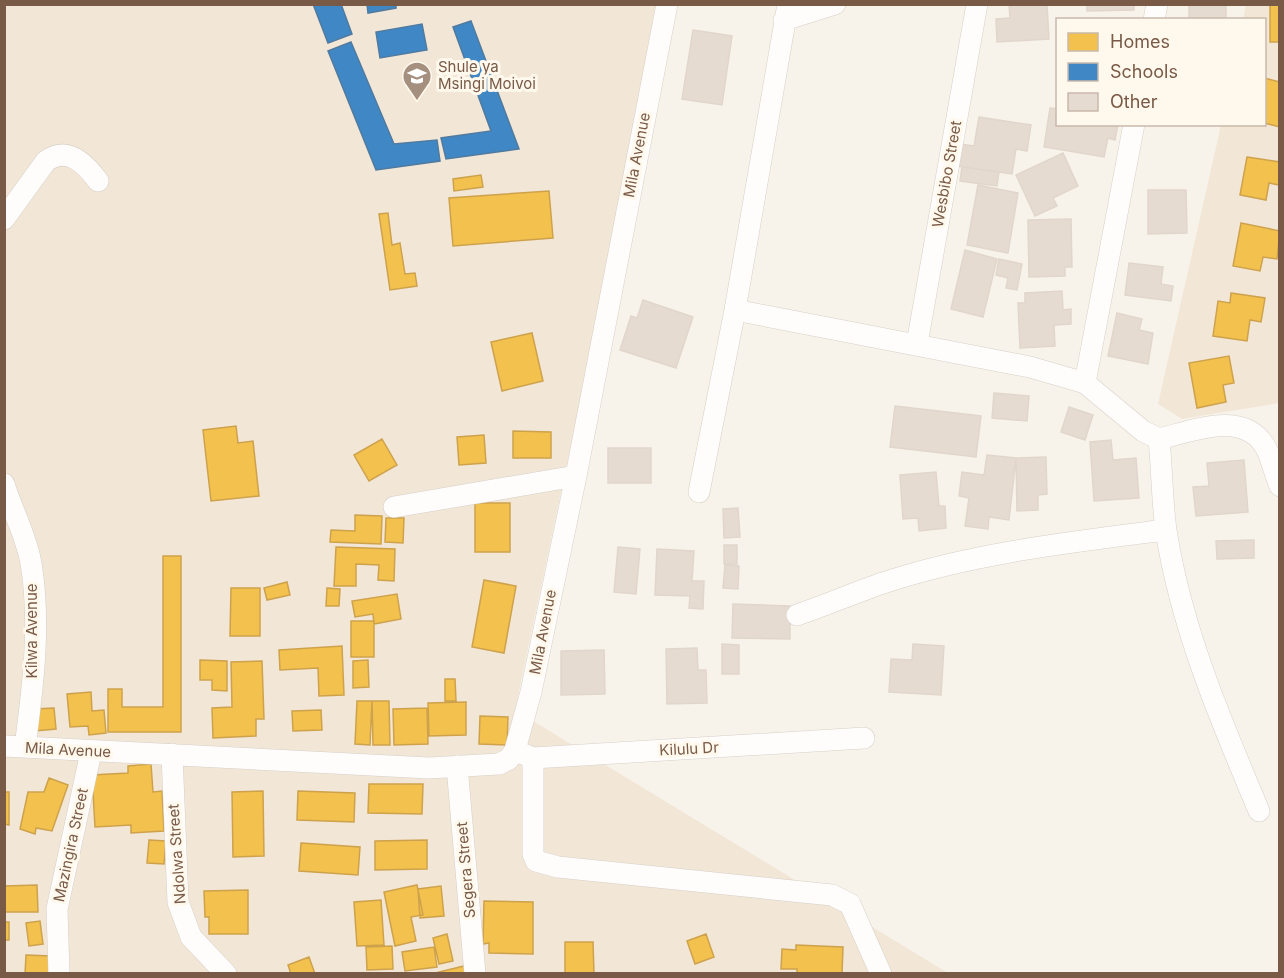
<svg xmlns="http://www.w3.org/2000/svg" width="1284" height="978" font-family="Inter,sans-serif">
<style>
.residential{fill:#f2e6d7}
.homes{fill:#f2c14e;stroke:#cea24c;stroke-width:1.5}
.schools{fill:#3f88c5;stroke:#507a9f;stroke-width:1.5}
.building{fill:#e5dbd1;stroke:#e1d6cc;stroke-width:1.5}
.lines{fill:none;stroke-linecap:round;stroke-linejoin:round}
.minor-casing{stroke:#d6cfc6;stroke-width:22}
.minor{stroke:#fefdfc;stroke-width:21}
.labels{text-anchor:middle;stroke-width:6;stroke-linejoin:round;paint-order:stroke}
.poi-label{font-size:15px;fill:#795a47;stroke:#fff8ec;text-anchor:start}
.street-label{font-size:15px;fill:#795a47;stroke:#fff8ec}
</style>
<rect width="100%" height="100%" fill="#f8f3ea"/>
<path class="residential" d="M5,5H664L515,710L948,973L5,974Z
M1246,5H1279V403L1182,419L1158,404L1221,125L1264,124V20L1243,19Z"/>
<path class="homes" d="M1270,4H1280V42H1270Z
M1264,78L1280,82V127L1264,123Z
M1247,157L1280,162L1279,185L1269,183L1266,200L1240,195Z
M481,175L483,187L454,191L453,179Z
M549,191L553,238L453,246L449,198Z
M388,213L392,245L400,243L405,274L415,273L417,286L390,290L379,214Z
M1241,223L1280,231L1277,259L1263,257L1260,271L1233,266Z
M1231,293L1265,298L1261,322L1250,320L1247,341L1213,336L1218,301L1230,303Z
M532,333L543,381L502,391L491,342Z
M1229,356L1234,383L1223,385L1226,402L1197,408L1189,363Z
M236,426L238,443L253,441L259,496L211,501L203,430Z
M513,431L551,432V458H513Z
M484,435L486,463L459,465L457,437Z
M382,439L397,465L369,481L354,455Z
M475,503H510V552H475Z
M355,515L382,516L381,544L330,542L331,530L355,531Z
M386,518H404L403,543L385,542Z
M336,547L395,549L394,581L378,580L379,565L356,564V586H334Z
M163,556H181V732H108V689H122V707H163Z
M484,580L516,586L504,653L472,647Z
M287,582L290,595L267,600L264,588Z
M231,588H260V636H230Z
M327,588L340,589L339,606H326Z
M397,594L401,619L374,624L373,614L355,617L352,601Z
M351,621H374V657H351Z
M342,646L344,695L319,696L318,668L280,670L279,650Z
M200,660L227,661V691L212,690V680H200Z
M368,660L369,687L353,688V661Z
M262,661L264,719H256V736L213,738L212,708L232,707L231,662Z
M445,679H455L456,701H445Z
M91,692L92,711L104,710L106,733L89,735L88,726L70,727L67,694Z
M357,701H372L370,745L355,744Z
M372,701H389L390,745H373Z
M466,702V735L429,736L428,703Z
M54,708L56,729L35,731L34,709Z
M427,708L428,744L394,745L393,709Z
M321,710L322,730L293,731L292,711Z
M480,716L508,717L507,745L479,744Z
M151,764L153,792L162,791L164,831L131,833V825L95,827L92,775L128,773V766Z
M49,778L68,785L52,831L36,828L35,834L20,829L28,792H44Z
M369,784H423L422,814L368,813Z
M263,791L264,856L233,857L232,792Z
M298,791L355,793L354,822L297,820Z
M4,792H9V825L4,824Z
M149,840L166,841L164,864L147,863Z
M427,840V869L375,870V841Z
M301,843L360,847L358,875L299,871Z
M37,885L38,912H4V886Z
M417,885L423,915L411,917L416,941L395,946L384,892Z
M441,886L444,916L420,918L418,889Z
M248,890V934H209V917H205L204,891Z
M381,900L384,945L357,946L354,902Z
M484,901L533,902V954L489,953V943L483,944Z
M40,921L43,944L29,946L26,923Z
M4,922H9V940H4Z
M447,934L453,961L439,964L433,938Z
M706,934L714,957L695,964L687,941Z
M565,942H593L594,974H565Z
M796,945L843,947L842,974H797V969H781L782,949L796,950Z
M392,946L393,969L367,970L366,947Z
M434,947L437,967L405,971L402,952Z
M26,955L51,956V974H25Z
M309,957L315,974H291L288,965Z
M468,965L470,974H431Z"/>
<path class="schools" d="M313,4H341L352,34L328,43Z
M367,4H396V8L368,13Z
M471,21L519,149L446,159L441,138L491,131L453,27Z
M422,24L427,50L380,58L376,32Z
M351,42L394,144L437,140L440,161L376,170L328,51Z"/>
<path class="building" d="M1009,4H1047L1049,39L997,42L996,19L1010,18Z
M1087,4H1134V10L1087,11Z
M1189,4H1226V20H1189Z
M693,30L732,36L722,105L682,99Z
M1050,108L1058,109V124H1118L1115,140L1108,138L1104,157L1044,147Z
M979,117L1031,125L1027,151L1016,149L1012,174L957,166L960,144L974,146Z
M1063,153L1078,186L1053,198L1057,206L1035,216L1016,175Z
M962,167L999,172L997,186L960,181Z
M978,185L1018,193L1008,253L967,245Z
M1148,190H1186L1187,233L1148,234Z
M1071,219L1072,267H1065V276L1029,277L1028,220Z
M965,250L997,259L983,317L951,309Z
M999,259L1022,264L1017,290L1006,288L1008,278L996,275Z
M1129,263L1163,267L1161,284L1173,286L1171,301L1125,295Z
M1062,291L1063,310L1071,309V324L1054,325L1055,346L1020,348L1018,303H1025V293Z
M643,300L693,317L676,368L620,350L631,316L637,318Z
M1117,313L1142,319L1139,330L1153,333L1148,364L1108,356Z
M994,393L1029,396L1027,421L992,418Z
M895,406L981,416L976,457L890,447Z
M1069,407L1093,415L1085,440L1061,432Z
M1111,440L1113,460L1136,458L1139,498L1094,501L1090,442Z
M608,448H651V483H608Z
M987,455L1016,458L1009,520L989,517L988,529L965,526L969,498L959,496L962,472L984,475Z
M1046,457L1047,494L1038,495V510L1017,511L1016,458Z
M1244,460L1248,512L1196,516L1193,487L1209,486L1207,463Z
M936,472L939,506H945L946,528L919,531L918,518L903,519L900,475Z
M738,508L740,537L724,538L723,509Z
M1254,540V558L1217,559L1216,541Z
M724,545H737V564H724Z
M618,547L640,549L636,594L614,592Z
M657,549L694,551L692,581H704L703,609L689,608L690,596L655,595Z
M725,565L739,566L738,589L723,588Z
M733,604L790,606V639L732,638Z
M722,644L739,645V674H722Z
M913,644L944,646L941,695L889,692L891,659L912,660Z
M697,648L698,670H706L707,703L667,704L666,649Z
M604,650L605,694L561,695V651Z"/>
<g class="lines">
<g class="minor-casing">
<path id="minor" d="M784,20L835,4
M1154,20L1157,4
M4,219L46,161C67,146 85,163 98,181
M735,310L1030,367L1085,383L1143,431L1159,439C1193,431 1246,408 1267,450C1272,461 1275,475 1280,486
M917,344L977,4
M1085,383L1134,124
M1159,439C1162,469 1162,500 1166,530C1181,628 1221,721 1259,811
M4,484C12,510 26,535 31,563C41,624 33,686 25,747
M699,492L735,310L788,4
M394,507L576,476
M797,615C826,605 854,593 883,583C973,553 1072,542 1166,530
M4,746L429,768L499,764L509,759L515,750L531,692L576,476L667,4
M521,753L533,758L864,738
M172,754L178,902L191,937L226,974
M533,758V854L536,861L558,867L832,895L850,904L881,974
M457,766L475,974
M59,974L57,909L91,752"/>
</g>
<use href="#minor" class="minor"/>
</g>
<defs>
<g id="school-pin" transform="scale(1.5)"><path d="M0 17L-7.5 6A9.5 9.5 0 1 1 7.5 6Z" fill="#a59080" stroke="#fff8ec"/><path d="M0-5L7-2L0 1L-7-2ZM-4 1L0 2.5L4 1V4Q0 6-4 4Z" fill="#fff"/></g>
</defs>
<g fill-rule="evenodd">
<use href="#school-pin" x="417" y="76"/>
</g>
<g class="labels">
<g class="poi-label">
<text x="438" y="72">Shule ya<tspan x="438" dy="17">Msingi Moivoi</tspan></text>
</g>
<g class="street-label">
<text transform="translate(637 155) rotate(-79)" y="5">Mila Avenue</text>
<text transform="translate(947 174) rotate(-80)" y="5">Wesbibo Street</text>
<text transform="translate(32 631) rotate(-90)" y="5">Kilwa Avenue</text>
<text transform="translate(543 632) rotate(-79)" y="5">Mila Avenue</text>
<text transform="translate(689 749) rotate(-3)" y="5">Kilulu Dr</text>
<text transform="translate(68 750) rotate(3)" y="5">Mila Avenue</text>
<text transform="translate(71 845) rotate(-78)" y="5">Mazingira Street</text>
<text transform="translate(177 854) rotate(-94)" y="5">Ndolwa Street</text>
<text transform="translate(466 870) rotate(-95)" y="5">Segera Street</text>
</g>
</g>
<rect width="1284" height="978" fill="none" stroke="#795a47" stroke-width="12"/>
<rect x="1056" y="18" width="210" height="108" fill="#fff8ec" stroke="#c9b9aa" stroke-width="1.5"/>
<rect x="1068" y="33" width="30" height="18" fill="#f2c14e" stroke="#c9b9aa" stroke-width="1.5"/>
<text x="1110" y="48" font-size="18" fill="#795a47">Homes</text>
<rect x="1068" y="63" width="30" height="18" fill="#3f88c5" stroke="#c9b9aa" stroke-width="1.5"/>
<text x="1110" y="78" font-size="18" fill="#795a47">Schools</text>
<rect x="1068" y="93" width="30" height="18" fill="#e5dbd1" stroke="#c9b9aa" stroke-width="1.5"/>
<text x="1110" y="108" font-size="18" fill="#795a47">Other</text>
</svg>
